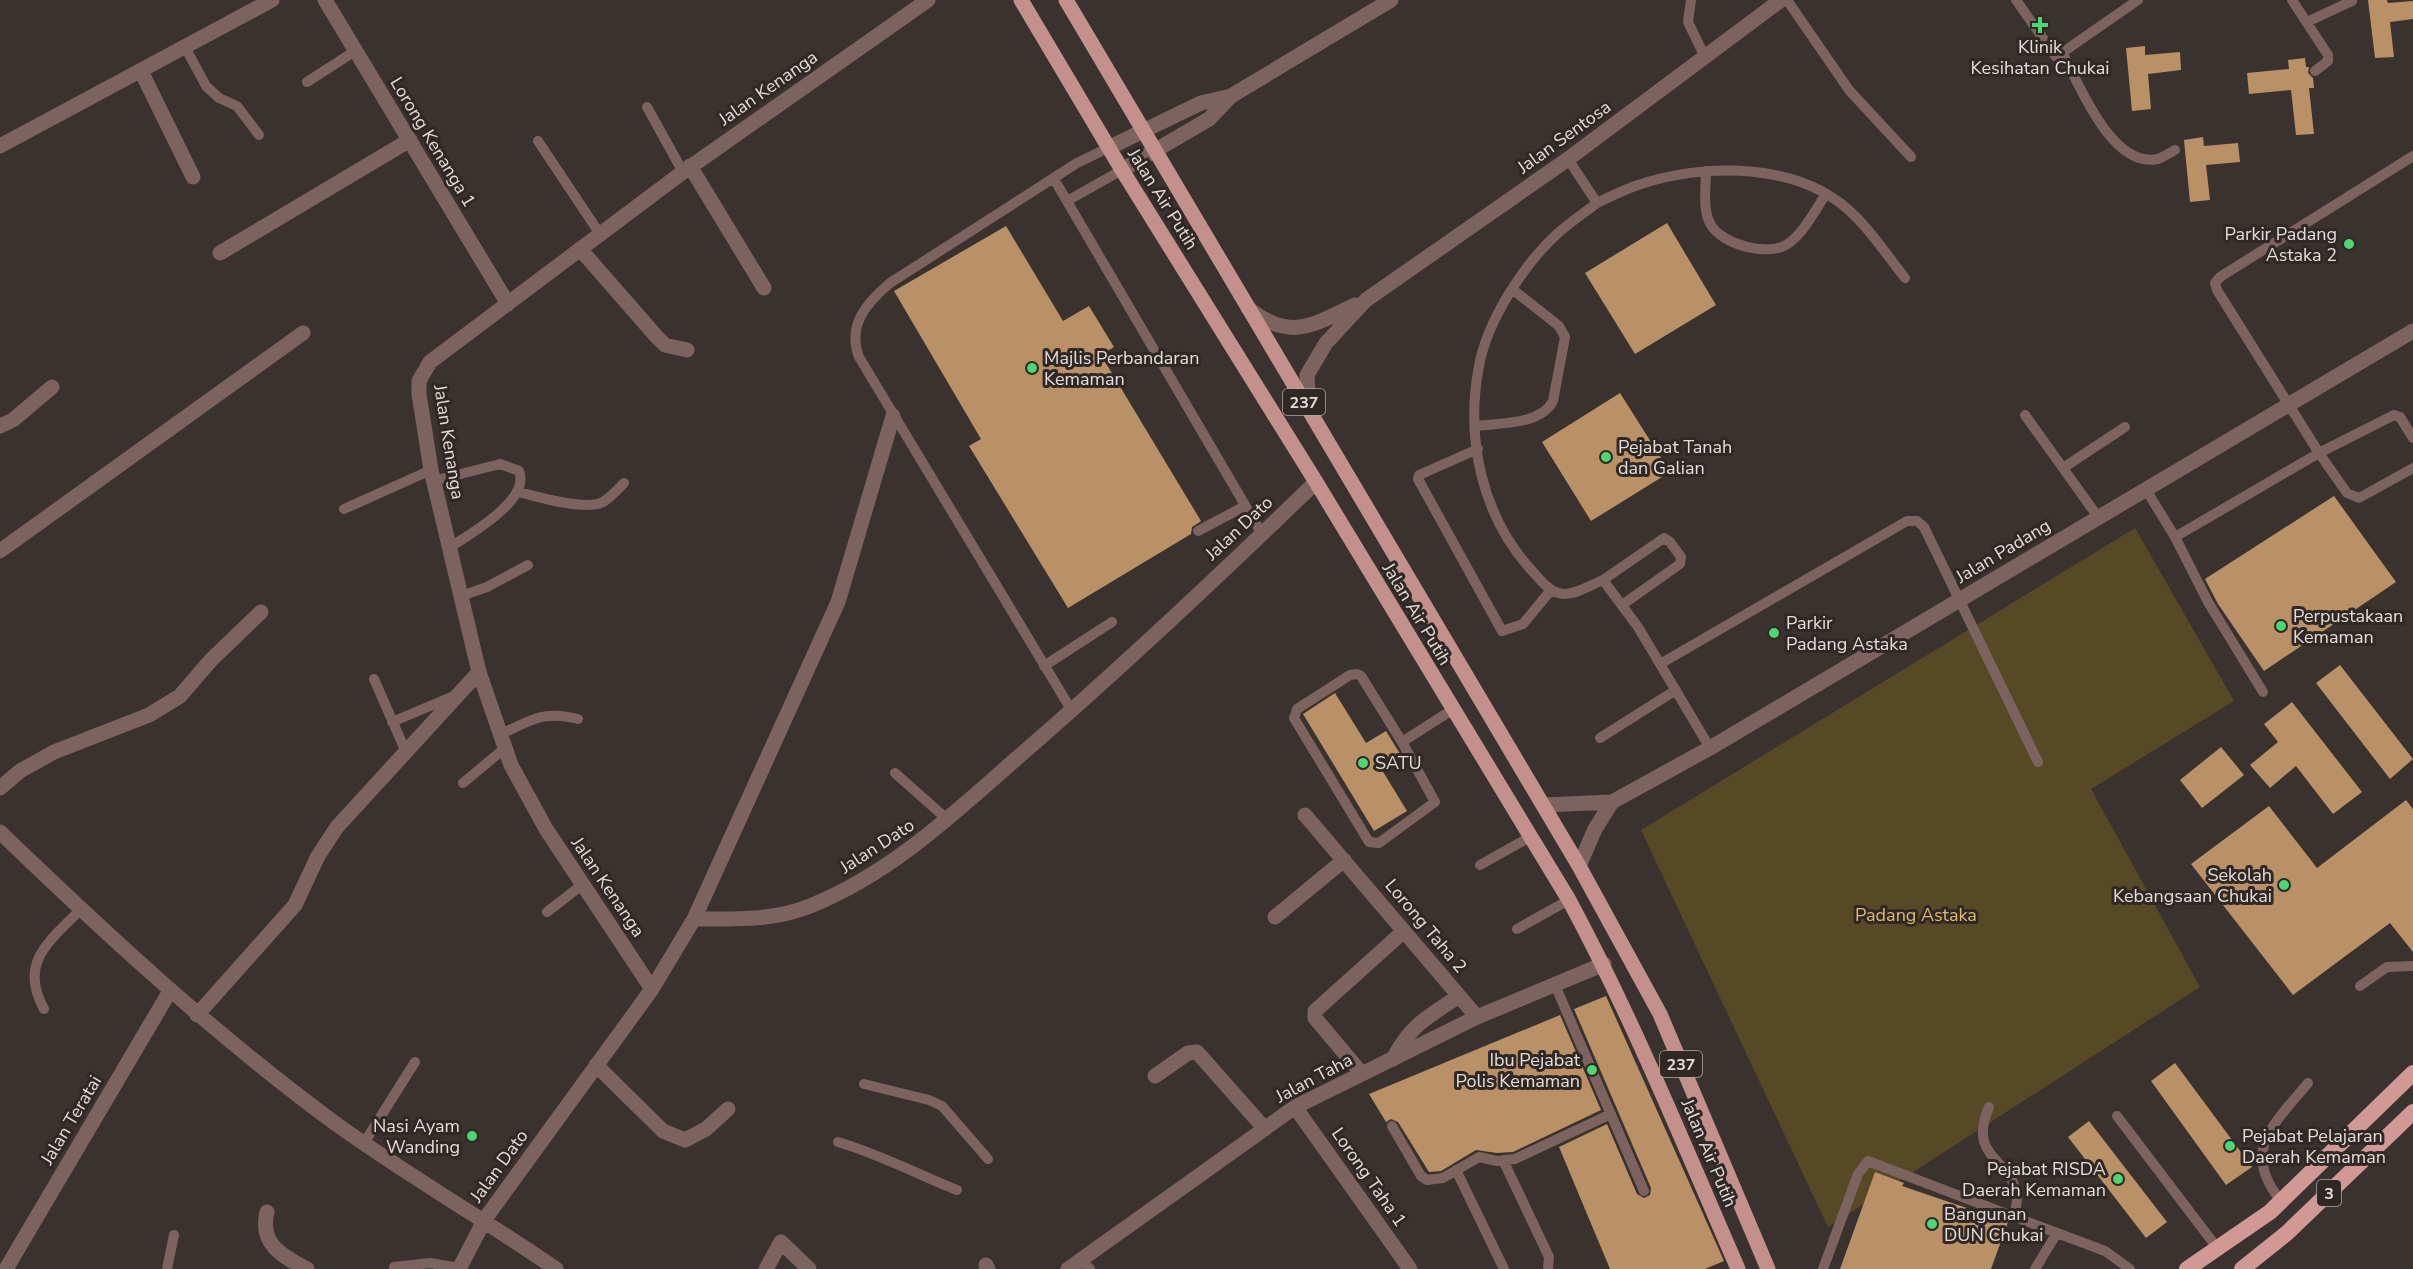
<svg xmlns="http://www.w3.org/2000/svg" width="2413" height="1269" font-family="'Nunito Sans',sans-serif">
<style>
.green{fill:#584926}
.building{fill:#ba9066}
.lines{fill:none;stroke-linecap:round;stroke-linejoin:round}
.service{stroke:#7d6360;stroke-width:10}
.minor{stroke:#7d6360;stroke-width:15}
.tertiary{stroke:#7d6360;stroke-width:15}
.primary{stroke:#c4908b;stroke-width:15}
.trunk{stroke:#d29894;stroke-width:16}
.poi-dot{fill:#4dd676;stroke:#302824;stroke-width:2}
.labels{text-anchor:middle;stroke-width:6;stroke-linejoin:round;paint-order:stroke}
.shield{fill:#302824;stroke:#ada7a4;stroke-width:1.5}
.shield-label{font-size:16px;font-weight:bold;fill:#e3dddb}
.poi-label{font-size:18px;fill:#e3dddb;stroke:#302824;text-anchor:start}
.street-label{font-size:18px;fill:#e3dddb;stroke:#302824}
.park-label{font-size:18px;fill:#debc6d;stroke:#302824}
</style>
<rect width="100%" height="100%" fill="#3a322e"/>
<path class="green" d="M2135,528L2234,701L2091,789L2200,987L1828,1227L1641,830Z"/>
<path class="building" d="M2368,0H2387L2388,3L2413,1V19L2390,22L2394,57L2375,58Z
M2145,46V55L2180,52L2181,70L2148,74L2151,109L2132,111L2126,48Z
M2305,58L2306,67H2309L2308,73L2313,78L2314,88H2309L2314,134L2296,135L2291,90L2249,94L2247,73L2289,69L2288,60Z
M2203,137L2204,146L2238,143L2240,162L2206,165L2210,200L2190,202L2184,140Z
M1667,223L1716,305L1635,354L1585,273Z
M1006,226L1063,321L1089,306L1114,347L1101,355L1201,521L1192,527L1191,534L1068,608L969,446L981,439L894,291Z
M1620,393L1670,472L1591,521L1542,442Z
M2334,496L2396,582L2264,671L2218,604L2205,579Z
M2340,665L2413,759L2390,779L2316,683Z
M1335,693L1366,743L1386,731L1402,757L1382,770L1407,811L1374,831L1303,714Z
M2292,702L2362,792L2333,814L2296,766L2270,788L2250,765L2278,742L2264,724Z
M2221,747L2244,775L2202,808L2180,780Z
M2406,800L2413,809V952L2390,923L2293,995L2191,864L2269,806L2317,868Z
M1606,996L1724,1261L1705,1269H1610L1559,1147L1607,1124L1637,1194L1644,1198L1650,1195L1651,1188L1574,1009Z
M1560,1015L1601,1110L1513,1152L1497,1153L1476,1150L1441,1171L1429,1172L1398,1122L1391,1119L1386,1122L1369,1094Z
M2175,1063L2252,1167L2226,1185L2151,1081Z
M2089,1121L2167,1222L2146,1238L2068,1137Z
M1875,1172L1904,1183L1902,1186L2008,1222L1991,1269H1840Z"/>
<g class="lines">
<path class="service" d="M1691,0L1688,22L1705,57
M1787,0L1849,90L1911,157
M2016,0L2056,57L2138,0
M2292,0L2328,55V61L2315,71
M2307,22L2352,1
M185,47L206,86L219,98L237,106L259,135
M2063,54C2080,86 2112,169 2158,159C2163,157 2170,153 2175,150
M307,82L355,51
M647,107L683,172
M538,141L600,234
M1568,159L1597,203C1584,213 1569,223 1557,234C1524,264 1487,321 1479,366C1465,439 1482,519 1535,574C1542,582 1552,594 1564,594C1577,594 1591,585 1603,580L1638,627L1660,664
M1706,171C1706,187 1702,211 1711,225C1723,245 1767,256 1786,245C1803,235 1815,210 1826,194
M1054,179L1262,534
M1067,201L1122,170
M1597,203C1609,197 1622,191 1635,186C1703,162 1802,161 1856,217C1874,235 1889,258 1905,278
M2025,415L2098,517
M1475,426C1499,423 1541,425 1553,401L1565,337L1559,326L1512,289
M2413,438L2400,417L2394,415L2319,453L2347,493L2359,498L2413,468
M1478,449L1419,475L1418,479L1502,631L1523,624L1551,590
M2063,468L2125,427
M433,481L500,464L519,471C531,500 470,534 449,548
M2145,488L2175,537L2319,453L2217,290L2215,283L2220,277L2413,156
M519,492C537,497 586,511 603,502C611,497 618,489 624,483
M344,509L431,470
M1198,531L1245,506
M2175,537L2208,602L2263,692
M1603,580L1664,538L1670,542L1681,557L1680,564L1622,605
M461,596L487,587L528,565
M1044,666L1112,622
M1357,674L1361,676L1402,742L1435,802L1379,843L1369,842L1294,718L1297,709L1350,675Z
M374,679L406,752
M1072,711L859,357C847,326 866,303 890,283L1077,163L1108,148
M392,722L456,695
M501,734C531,720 544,710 578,719
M1600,738L1676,690
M1402,742L1452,710
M1710,748L1660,664L1907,521H1917L1924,527L2038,762
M895,773L948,820
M463,783L505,748
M1480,865L1532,836
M547,912L583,884
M1517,929L1569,900
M1555,985L1644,1191
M2360,986L2387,967L2413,966
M44,1009C18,962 50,941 81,909
M864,1084L929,1100L942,1106L988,1159
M1989,1107C1966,1160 2014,1158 2017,1198C2017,1204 2015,1211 2014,1217
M2117,1116L2218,1249
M1392,1126L1421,1176L1427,1180L1443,1178L1479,1157L1497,1161L1515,1159L1611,1114
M838,1142C879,1154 917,1174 957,1190
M364,1143L415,1062
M1503,1160L1549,1257L1548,1269
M1456,1170L1504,1269
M2281,1201C2240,1151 2274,1124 2308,1083
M2057,1233L2105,1251L2130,1269
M1081,1260L1090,1269
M394,1267L430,1263L459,1268
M167,1269L174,1235
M1823,1269L1858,1174L1868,1161L2057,1233L2035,1269"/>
<path class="minor" d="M325,0L508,304
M141,71L193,177
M0,146L272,0
M690,166L764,288
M580,249L656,336L665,345L687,350
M220,253L410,140
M1248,308C1290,342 1313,325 1355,305
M1314,413L1308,394L1307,375L1326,343L1366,300L1568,159L1781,0
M0,426L13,420L52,387
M0,551L303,333
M0,788L20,771L54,752L149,715L180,696L211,660L261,612
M1543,805L1612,802L1710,748L2413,331
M1305,815L1477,1017
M0,832C106,934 213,1033 332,1121C405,1174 482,1218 556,1269
M1579,866L1595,829L1612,802
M1275,917L1344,860
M694,919L838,602L893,416
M652,989L546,829L511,765L479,672L431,470L419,394V381L430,362L683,172L928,0
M197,1015L295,905L318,856L337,827L479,672
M1393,1059C1411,1024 1428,1017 1459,996
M596,1065L663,1131L685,1140L706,1129L728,1109
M1362,1074L1315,1018V1011L1404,931
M1155,1076L1188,1053L1197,1052L1265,1129
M1295,1107L1410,1269
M267,1212C259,1244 282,1256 307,1269
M986,1265L988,1269
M6,1269L170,991
M459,1269L485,1219L652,989L694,919C734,919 773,921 810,906C890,874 952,815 1016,759C1119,670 1218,577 1316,482
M766,1269L781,1242L809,1269
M1068,1269L1295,1107L1477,1017L1604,964"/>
<path class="tertiary" d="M1108,148L1201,103L1231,96
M1122,170L1209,119L1231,96L1391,0"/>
<path class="primary" d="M1021,0L1122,170L1316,482L1569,900C1633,1019 1684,1145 1738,1269
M1066,0L1579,866L1660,1014L1768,1269"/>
<path class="trunk" d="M2187,1269L2270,1212L2413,1073
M2242,1269L2287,1233L2413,1112"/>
</g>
<g class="poi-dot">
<path d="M2037 16h6v6h6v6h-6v6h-6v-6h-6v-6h6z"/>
<circle cx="2349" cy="244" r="6"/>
<circle cx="1032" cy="368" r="6"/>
<circle cx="1606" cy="457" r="6"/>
<circle cx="2281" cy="626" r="6"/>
<circle cx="1774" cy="633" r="6"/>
<circle cx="1363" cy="763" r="6"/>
<circle cx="2284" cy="885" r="6"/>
<circle cx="1592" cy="1070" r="6"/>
<circle cx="472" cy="1136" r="6"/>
<circle cx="2230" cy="1146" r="6"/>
<circle cx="2118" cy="1179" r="6"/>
<circle cx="1932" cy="1224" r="6"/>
</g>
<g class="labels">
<g class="shield">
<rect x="1283" y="389" width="42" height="26" rx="4.5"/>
<rect x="1660" y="1051" width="42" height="26" rx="4.5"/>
<rect x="2317" y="1180" width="24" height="26" rx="4.5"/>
</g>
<g class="shield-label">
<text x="1304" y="408">237</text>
<text x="1681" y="1070">237</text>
<text x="2329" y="1199">3</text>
</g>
<g class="poi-label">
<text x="2040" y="53" text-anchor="middle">Klinik<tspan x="2040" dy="21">Kesihatan Chukai</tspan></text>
<text x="2337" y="240" text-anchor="end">Parkir Padang<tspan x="2337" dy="21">Astaka 2</tspan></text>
<text x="1044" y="364">Majlis Perbandaran<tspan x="1044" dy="21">Kemaman</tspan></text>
<text x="1618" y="453">Pejabat Tanah<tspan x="1618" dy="21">dan Galian</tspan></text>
<text x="2293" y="622">Perpustakaan<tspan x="2293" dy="21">Kemaman</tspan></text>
<text x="1786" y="629">Parkir<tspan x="1786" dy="21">Padang Astaka</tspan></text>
<text x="1375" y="769">SATU</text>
<text x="2272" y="881" text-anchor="end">Sekolah<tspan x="2272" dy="21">Kebangsaan Chukai</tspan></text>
<text x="1580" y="1066" text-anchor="end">Ibu Pejabat<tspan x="1580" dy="21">Polis Kemaman</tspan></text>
<text x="460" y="1132" text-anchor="end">Nasi Ayam<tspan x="460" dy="21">Wanding</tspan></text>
<text x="2242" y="1142">Pejabat Pelajaran<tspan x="2242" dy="21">Daerah Kemaman</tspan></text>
<text x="2106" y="1175" text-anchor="end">Pejabat RISDA<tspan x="2106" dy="21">Daerah Kemaman</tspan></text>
<text x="1944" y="1220">Bangunan<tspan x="1944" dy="21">DUN Chukai</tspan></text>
</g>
<g class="street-label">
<text transform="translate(768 88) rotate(-35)" y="6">Jalan Kenanga</text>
<text transform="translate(1564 137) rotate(-36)" y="6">Jalan Sentosa</text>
<text transform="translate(433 142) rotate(59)" y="6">Lorong Kenanga 1</text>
<text transform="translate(1163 199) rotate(58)" y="6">Jalan Air Putih</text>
<text transform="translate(449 442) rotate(81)" y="6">Jalan Kenanga</text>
<text transform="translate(1239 528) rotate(-43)" y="6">Jalan Dato</text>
<text transform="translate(2003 551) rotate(-31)" y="6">Jalan Padang</text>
<text transform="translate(1417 614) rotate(59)" y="6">Jalan Air Putih</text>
<text transform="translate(877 846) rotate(-33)" y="6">Jalan Dato</text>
<text transform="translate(608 887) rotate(56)" y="6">Jalan Kenanga</text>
<text transform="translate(1426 926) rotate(50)" y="6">Lorong Taha 2</text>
<text transform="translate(1314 1078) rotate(-28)" y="6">Jalan Taha</text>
<text transform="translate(71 1120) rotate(-59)" y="6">Jalan Teratai</text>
<text transform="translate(1709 1153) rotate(67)" y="6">Jalan Air Putih</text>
<text transform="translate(499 1166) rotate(-54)" y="6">Jalan Dato</text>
<text transform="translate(1369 1177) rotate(55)" y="6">Lorong Taha 1</text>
</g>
<g class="park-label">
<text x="1916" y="921">Padang Astaka</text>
</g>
</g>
</svg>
